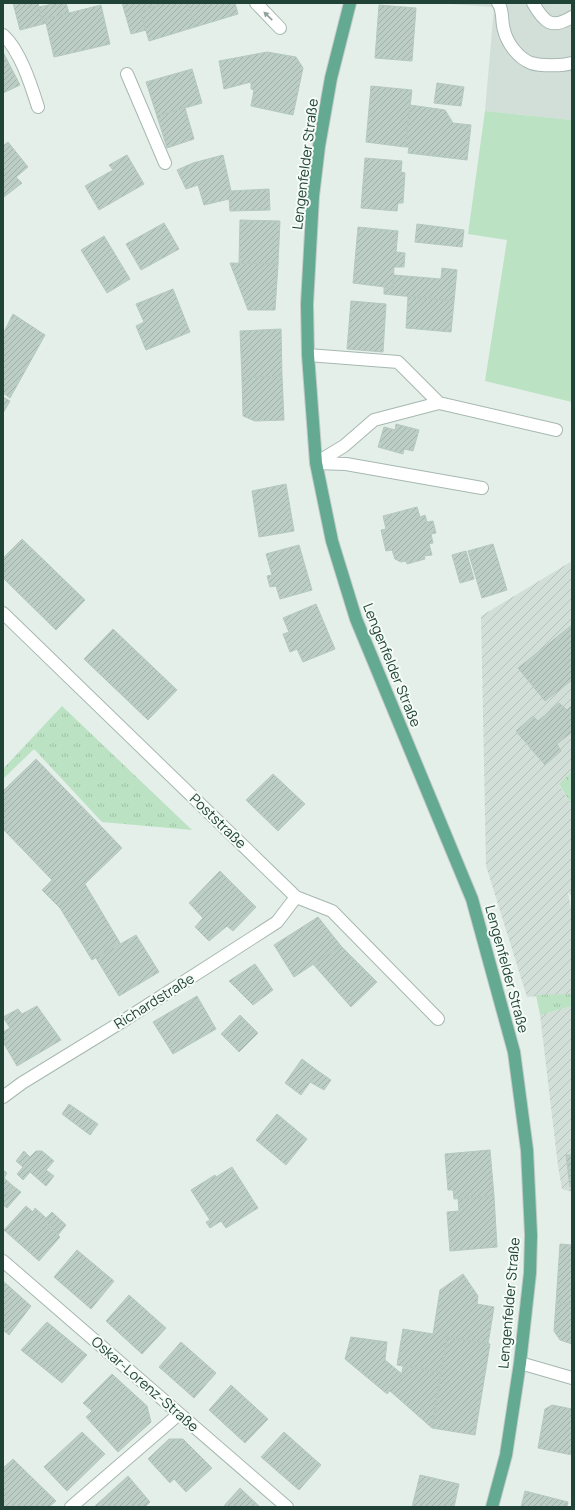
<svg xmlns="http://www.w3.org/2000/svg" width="575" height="1510" font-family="Manrope,sans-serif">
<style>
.built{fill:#d2dfd8}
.industrial{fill:url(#industrial-furrows)}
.grass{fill:url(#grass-tufts)}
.forest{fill:url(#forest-crowns)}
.garden{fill:#bbe2c2}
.building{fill:url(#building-hatch);stroke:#b5c9bf}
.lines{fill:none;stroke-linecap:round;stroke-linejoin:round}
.minor-casing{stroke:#a6b8b0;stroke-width:14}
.major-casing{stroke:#c1cac7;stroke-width:14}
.minor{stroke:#fff;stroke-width:12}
.major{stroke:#64a992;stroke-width:12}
.oneway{fill:#90a19b}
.labels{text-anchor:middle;stroke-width:4;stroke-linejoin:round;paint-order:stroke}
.street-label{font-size:14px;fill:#214337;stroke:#f5fbf7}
</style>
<defs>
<pattern id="industrial-furrows" width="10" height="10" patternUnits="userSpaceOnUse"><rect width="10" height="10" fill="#d2dfd8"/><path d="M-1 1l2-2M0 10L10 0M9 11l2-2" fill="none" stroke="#b4c1ba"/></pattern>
<pattern id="grass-tufts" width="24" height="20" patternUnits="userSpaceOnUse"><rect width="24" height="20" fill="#bbe2c2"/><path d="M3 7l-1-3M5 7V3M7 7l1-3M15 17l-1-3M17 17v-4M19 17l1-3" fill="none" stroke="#a0c3a7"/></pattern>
<pattern id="forest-crowns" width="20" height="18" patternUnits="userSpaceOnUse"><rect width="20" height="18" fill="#bbe2c2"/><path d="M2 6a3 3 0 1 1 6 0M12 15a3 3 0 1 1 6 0" fill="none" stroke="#a0c3a7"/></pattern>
<pattern id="building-hatch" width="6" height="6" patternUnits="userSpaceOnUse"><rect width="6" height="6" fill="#bbcdc5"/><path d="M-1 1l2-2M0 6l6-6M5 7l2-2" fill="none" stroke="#a0b1aa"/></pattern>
</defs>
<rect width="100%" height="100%" fill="#e4efe9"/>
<path class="built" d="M434,3H572V120L485,111L494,7Z"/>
<path class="industrial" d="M572,561V772L559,785L572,805V897L568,892L572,914V994L527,997L486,866L481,616Z
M572,1006V1192L562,1189L558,1166L540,1015Z"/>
<path class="grass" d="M62,706L192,830L102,822L34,749L3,779V769Z
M572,991V1006L540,1015L536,995L571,994Z"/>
<path class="forest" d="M572,772V805L559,784Z"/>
<path class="garden" d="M485,111L572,120V402L485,381L507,240L468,234Z"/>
<path class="building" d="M13,3H38L43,24L20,30Z
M57,3H66L69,13L45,19L46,23L43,24L39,7Z
M122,3H165L140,11L146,30L131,34Z
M165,3H188L195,27L149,41L140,11Z
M188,3H235L238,14L195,27Z
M101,5L110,44L54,57L45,19Z
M379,5L416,8L412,61L375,58Z
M3,52L20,85L3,93Z
M267,52L296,57L303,68L293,115L251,106L254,90L251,89V82L224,89L219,61Z
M192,69L202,103L157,116L146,82Z
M437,83L464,87L461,106L434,103Z
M371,86L412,90L405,147L366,142Z
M410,105L445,110L453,123L471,125L467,160L408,153L409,147H405Z
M185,108L194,139L167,148L157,116Z
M8,142L28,167L16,177L22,183L4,197L3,195V146Z
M127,155L144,184L99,210L85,186L113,170L109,165Z
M223,155L231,191L269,189L270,210L230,211L229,199L204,205L198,185L186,189L177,170L193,163Z
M365,158L402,161L401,172L405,173L403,203H398L397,211L361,208Z
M240,220L280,221L278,264L239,263Z
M164,223L179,249L141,270L126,244Z
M417,224L464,230L462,247L415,242Z
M358,227L398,231L396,252L405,253L404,267H394L393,288L353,283Z
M104,236L130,279L107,293L81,250Z
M230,263L278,264L275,310H248Z
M442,268L457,270L454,301L384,294V287L393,288L394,275L441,279Z
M173,289L190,332L146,350L136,326L144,322L136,304Z
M408,296L454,301L451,332L406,328Z
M351,301L386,304L383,352L347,349Z
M13,314L45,335L10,398L3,393V334Z
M281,329L282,376L242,378L240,331Z
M282,376L284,420L255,421L243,416L242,378Z
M3,397L10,401L3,413Z
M396,424L419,430L413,451L404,449L403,454L378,447L384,427L395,430Z
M286,484L294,531L259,537L252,491Z
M417,507L420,517L425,515L427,522L433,521L436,533L431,534L433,543L429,544L432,555L424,556L425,559L407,564L406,561L401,562L395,559L392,550L386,551L381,530L386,529L383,516Z
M22,539L85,600L56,630L3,578V558Z
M493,544L507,590L482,598L468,551Z
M299,545L312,590L280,599L276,586L270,587L267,576L272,575L266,554Z
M466,551L474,579L460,583L452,555Z
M316,604L335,649L303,662L297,649L290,652L283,634L289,632L283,618Z
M572,625V680L545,701L518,668Z
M113,629L177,690L148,720L84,659Z
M559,703L567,710L572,705V732L557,744L561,751L545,765L516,731L533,716L538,721Z
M36,759L122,848L60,908L42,890L52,880L3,829V791Z
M273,774L305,804L278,831L246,800Z
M220,871L256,907L233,931L227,926L209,941L195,927L203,918L189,903Z
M85,884L120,943L92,960L60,908Z
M318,917L341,946L294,977L274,945Z
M136,935L159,972L119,996L96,958Z
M341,946L377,982L351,1007L313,964Z
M255,964L273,990L253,1005L229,981Z
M197,996L216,1029L173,1054L153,1022Z
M37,1006L61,1040L17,1066L3,1042V1032L10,1028L3,1017L18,1009L22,1014Z
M240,1015L258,1033L239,1052L221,1034Z
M302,1059L318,1071L301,1095L285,1083Z
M318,1071L331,1080L324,1090L310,1082Z
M69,1104L98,1124L90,1135L62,1114Z
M277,1114L307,1139L286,1165L256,1140Z
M490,1150L494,1196L454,1199L453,1190H448L445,1154Z
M24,1151L30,1157L36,1151H42L54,1161L46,1170L54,1176L46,1186L30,1172L23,1180L17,1174L23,1167L16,1161Z
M566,1155H572V1186L570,1187Z
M232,1167L258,1208L226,1228L221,1221L210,1228L206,1222L210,1220L191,1190L215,1175L216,1177Z
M3,1170L7,1173L4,1178L13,1186L3,1199Z
M13,1186L21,1192L7,1208L3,1205V1199Z
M494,1196L497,1247L450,1251L447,1212L459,1211L458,1199Z
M26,1206L33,1212L35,1208L46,1218L50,1221L47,1224L60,1237L39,1261L4,1230Z
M52,1212L66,1225L58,1235L47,1224L50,1221L46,1218Z
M560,1244L572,1245V1304L556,1303Z
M77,1250L114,1281L91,1309L54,1277Z
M463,1274L478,1296L477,1304L494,1307L488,1344L447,1337L441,1372L397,1365L403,1329L433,1334L440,1290Z
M3,1281L31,1306L9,1335L3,1330Z
M129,1295L166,1328L142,1354L106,1321Z
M556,1303L572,1304V1344L560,1340L554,1331Z
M47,1322L87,1355L62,1383L21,1350Z
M351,1337L387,1342L385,1360L402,1374L401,1379L387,1394L345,1359Z
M447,1337L490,1344L475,1435L432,1428Z
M181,1342L216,1373L194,1398L159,1367Z
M403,1366L441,1372L432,1428L390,1391L401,1379Z
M112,1374L147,1406L151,1422L118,1452L86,1417L92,1411L83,1403Z
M231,1385L268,1419L245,1443L209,1410Z
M552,1405L572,1409V1455L538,1448L545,1409Z
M82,1432L105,1454L67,1491L44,1467Z
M284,1432L321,1465L299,1490L261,1457Z
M169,1439H183L212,1468L186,1492L174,1479L170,1483L148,1459Z
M13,1459L56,1501L49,1507H3V1468Z
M420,1475L459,1484L454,1507H412Z
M128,1476L150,1502L145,1507H94Z
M240,1488L260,1507H223Z
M525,1491L568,1502L567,1507H521Z"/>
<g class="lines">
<g class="minor-casing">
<path id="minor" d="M256,3L280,28
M498,3C504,11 501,21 504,30C507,43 518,58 531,63C540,66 563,66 572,63
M533,3C544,22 551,30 572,17
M3,35C20,50 31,85 38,107
M127,74L165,163
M308,355L398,362L439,403
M482,488L346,464L316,463L344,446L374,420L439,403L556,430
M3,613L296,897L332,911L438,1019
M3,1097L22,1083L123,1021L277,922L296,897
M3,1261L287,1507
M520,1363L572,1378
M71,1507L179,1414"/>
</g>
<g class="major-casing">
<path id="major" d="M350,3L331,78L319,146L313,196L307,304L308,355L316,463L332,541L356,619L472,899L514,1052L527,1150L531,1235L530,1273L520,1363L506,1455L492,1507"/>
</g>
<use href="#minor" class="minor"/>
<use href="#major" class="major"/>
</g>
<defs><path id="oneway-solid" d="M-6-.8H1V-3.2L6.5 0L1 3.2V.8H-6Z"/></defs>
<use class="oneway" href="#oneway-solid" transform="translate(268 16) rotate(-136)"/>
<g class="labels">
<g class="street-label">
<text transform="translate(305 164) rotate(-83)" y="5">Lengenfelder Straße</text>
<text transform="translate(392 665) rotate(68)" y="5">Lengenfelder Straße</text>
<text transform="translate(218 821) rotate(44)" y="5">Poststraße</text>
<text transform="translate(507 969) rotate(75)" y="5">Lengenfelder Straße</text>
<text transform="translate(154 1001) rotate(-32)" y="5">Richardstraße</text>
<text transform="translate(509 1303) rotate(-85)" y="5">Lengenfelder Straße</text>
<text transform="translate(145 1384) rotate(41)" y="5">Oskar-Lorenz-Straße</text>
</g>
</g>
<rect width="575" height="1510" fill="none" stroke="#214337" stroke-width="8"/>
</svg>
